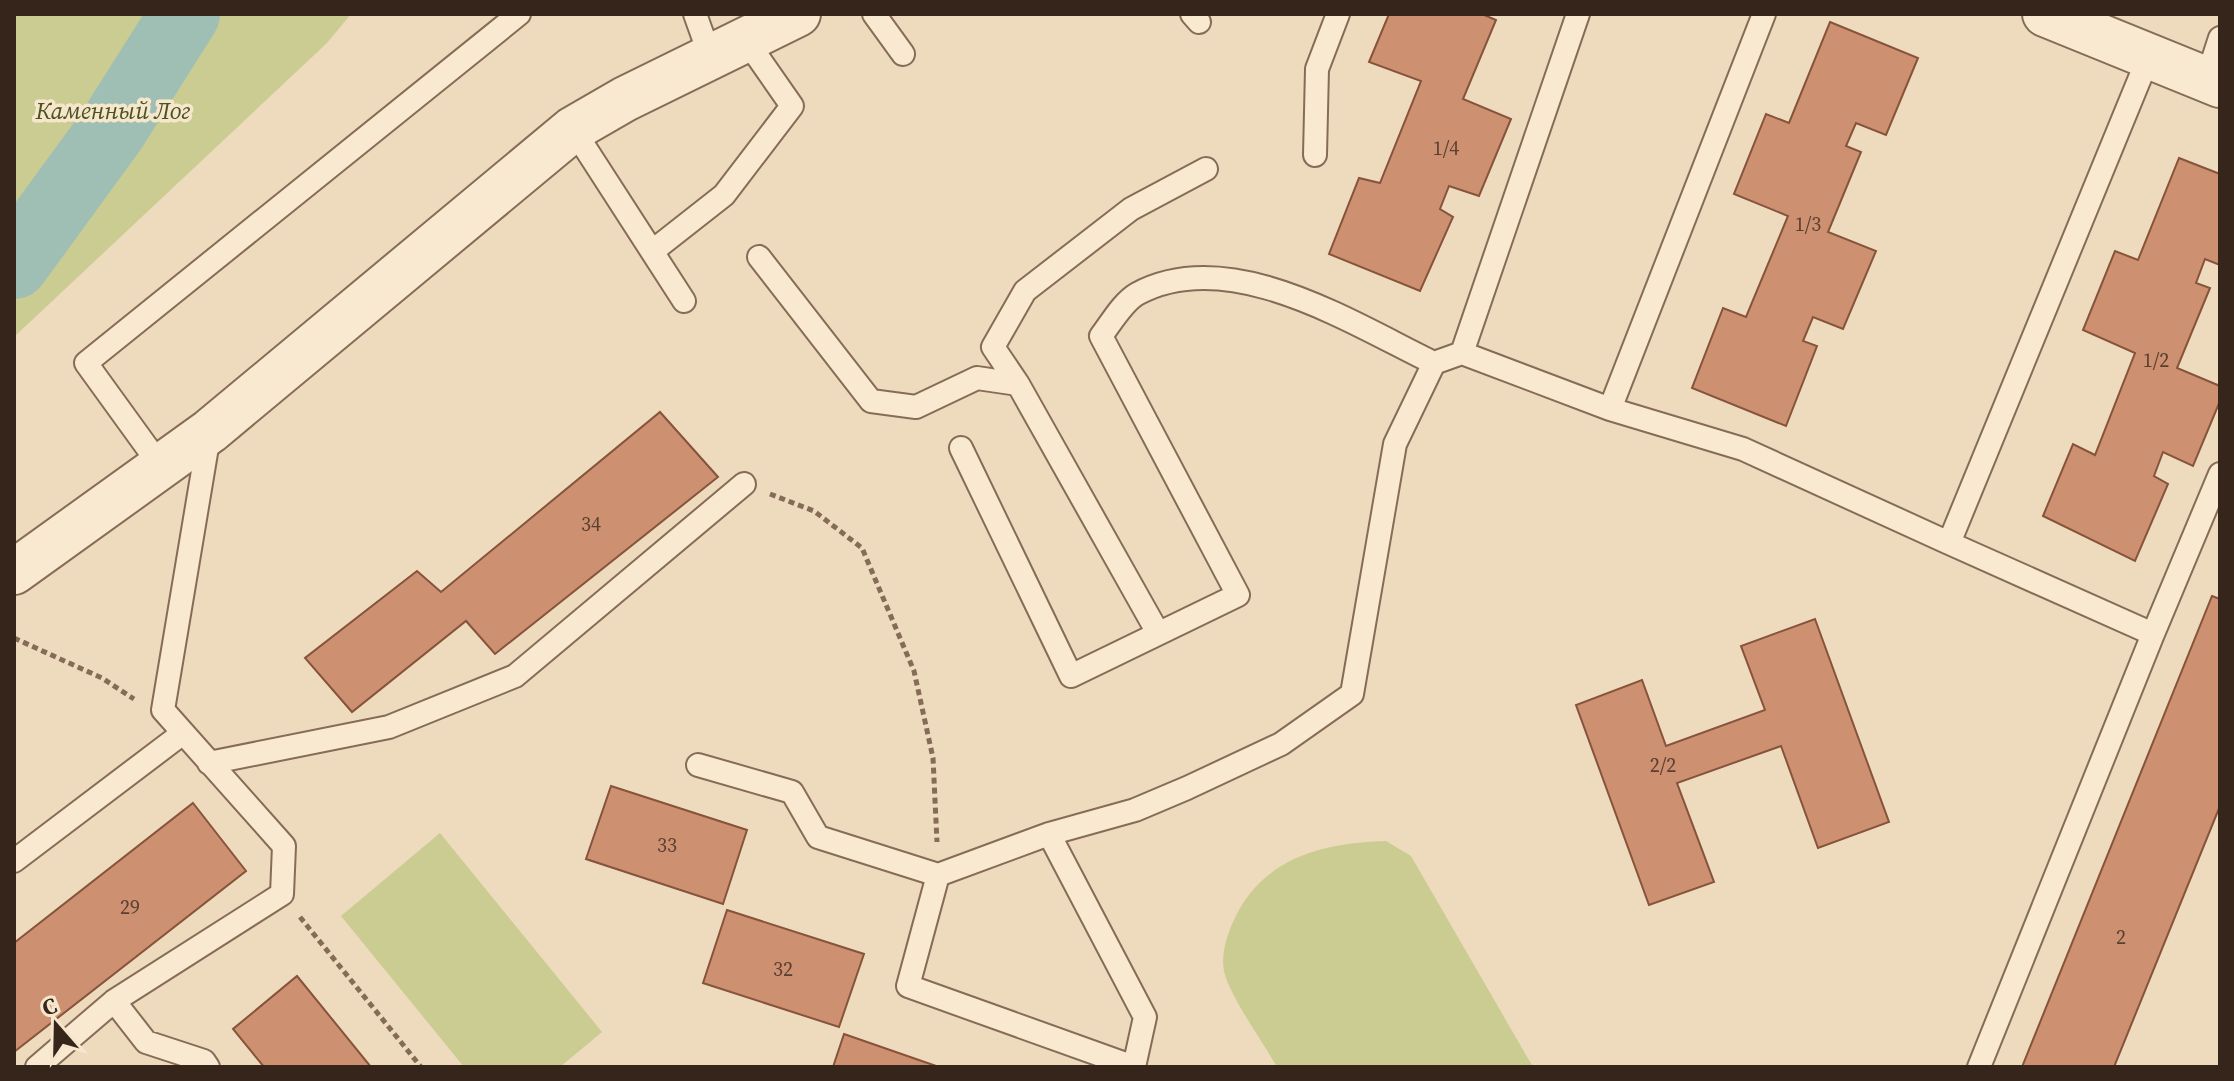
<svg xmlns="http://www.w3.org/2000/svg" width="2234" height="1081" font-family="'Source Serif 4',serif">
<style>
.green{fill:#cacc91}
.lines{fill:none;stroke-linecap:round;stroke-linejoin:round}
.river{stroke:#a0bfb4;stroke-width:70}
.building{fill:#cd9071;stroke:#86533b;stroke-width:2}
.lane-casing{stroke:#866c56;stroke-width:26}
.street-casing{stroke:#866c56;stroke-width:48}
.path{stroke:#866c56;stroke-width:5;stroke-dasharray:6 4;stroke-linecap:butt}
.lane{stroke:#f9e9d0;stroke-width:22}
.street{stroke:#f9e9d0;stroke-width:44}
.labels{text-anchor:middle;stroke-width:7;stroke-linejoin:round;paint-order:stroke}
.number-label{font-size:20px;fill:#5b4030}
.park-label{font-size:24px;font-style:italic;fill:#495221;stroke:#f6e6cc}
</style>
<rect width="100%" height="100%" fill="#eedbbd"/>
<path class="green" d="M14,14H351L327,43L14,337Z
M440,833L602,1032L560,1067H464L341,916Z
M1386,841L1411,856L1533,1067H1277C1263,1042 1233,1001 1225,975C1220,958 1226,937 1233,922C1261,858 1322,843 1386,841Z"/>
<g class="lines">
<path class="river" d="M14,264L111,131L185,14"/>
</g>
<path class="building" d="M1389,14H1482L1496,20L1463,99L1511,119L1479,196L1449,186L1440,209L1453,217L1420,291L1329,254L1359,178L1380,183L1421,81L1369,62Z
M1830,22L1918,58L1886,135L1856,123L1846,146L1861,152L1828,232L1876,251L1843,329L1813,317L1803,341L1817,346L1786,426L1692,388L1723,308L1746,317L1788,216L1734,194L1766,114L1789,123Z
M2179,158L2220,174V265L2205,259L2196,283L2210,288L2177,368L2220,386V401L2193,466L2163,452L2154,476L2168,484L2135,561L2043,516L2073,444L2095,455L2135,353L2083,330L2115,251L2138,260Z
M660,412L718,477L495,654L466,621L352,712L305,658L417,571L441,592Z
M2212,596L2220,599V806L2114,1067H2022Z
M1815,619L1889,822L1818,848L1781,746L1677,783L1714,882L1649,905L1576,705L1642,680L1666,746L1765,710L1741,646Z
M611,786L747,830L723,904L586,859Z
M193,803L246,871L14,1052V943Z
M727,910L864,954L839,1027L703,983Z
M297,976L371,1067H264L233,1029Z
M844,1034L939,1067H833Z"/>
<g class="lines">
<g class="lane-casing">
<path id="lane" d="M695,14L710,56
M874,14L903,54
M1192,14L1199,22
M2207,78L2220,38
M573,129L684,301
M1315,155L1317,69L1338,14
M654,250L724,195L792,106L746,40
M759,257L871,401L916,407L977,378L1018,384L1158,633
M1462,353L1610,409L1764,14
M1018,384L993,347L1025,291L1131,209L1206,169
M1610,409L1743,449L1949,543L2149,56
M961,448L1071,676L1238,595L1101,336C1111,323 1123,302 1137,294C1229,244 1351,323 1434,363
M162,468L86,363L519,14
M1949,543L2153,634L1979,1067
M2153,634L2220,474
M209,763L389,727L515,676L744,484
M698,765L792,792L818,837L938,875
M1049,834L1145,1017L1134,1067
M14,861L183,733
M114,1001L146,1042L204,1061L208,1067
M37,1067L114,1001L282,894L284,846L163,710L209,435
M1134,1067L908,986L938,875L1049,834L1135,810L1187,788L1281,744L1352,694L1395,444L1434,363L1462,353L1578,14"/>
</g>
<g class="street-casing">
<path id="street" d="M2045,14L2220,85
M14,572L210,431L573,129L625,99L798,14"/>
</g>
<path class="path" d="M770,494L814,511L862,548L914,671L933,758L937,842
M14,638L102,678L134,699
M300,917L421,1067"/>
<use href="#lane" class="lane"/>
<use href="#street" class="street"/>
</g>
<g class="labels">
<g class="number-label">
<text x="1446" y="155">1/4</text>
<text x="1808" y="231">1/3</text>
<text x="2156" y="367">1/2</text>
<text x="591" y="531">34</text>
<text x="1663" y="772">2/2</text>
<text x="667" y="852">33</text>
<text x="130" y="914">29</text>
<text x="2121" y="944">2</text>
<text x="783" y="976">32</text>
</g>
<g class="park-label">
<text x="113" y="119">Каменный Лог</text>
</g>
</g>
<rect width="2234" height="1081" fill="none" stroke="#35251b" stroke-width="32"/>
<g transform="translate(56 1025) rotate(340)" stroke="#f6e6cc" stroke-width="6" paint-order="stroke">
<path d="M0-6L14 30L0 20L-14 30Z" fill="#35251b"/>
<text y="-12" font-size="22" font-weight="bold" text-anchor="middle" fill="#35251b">С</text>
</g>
</svg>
